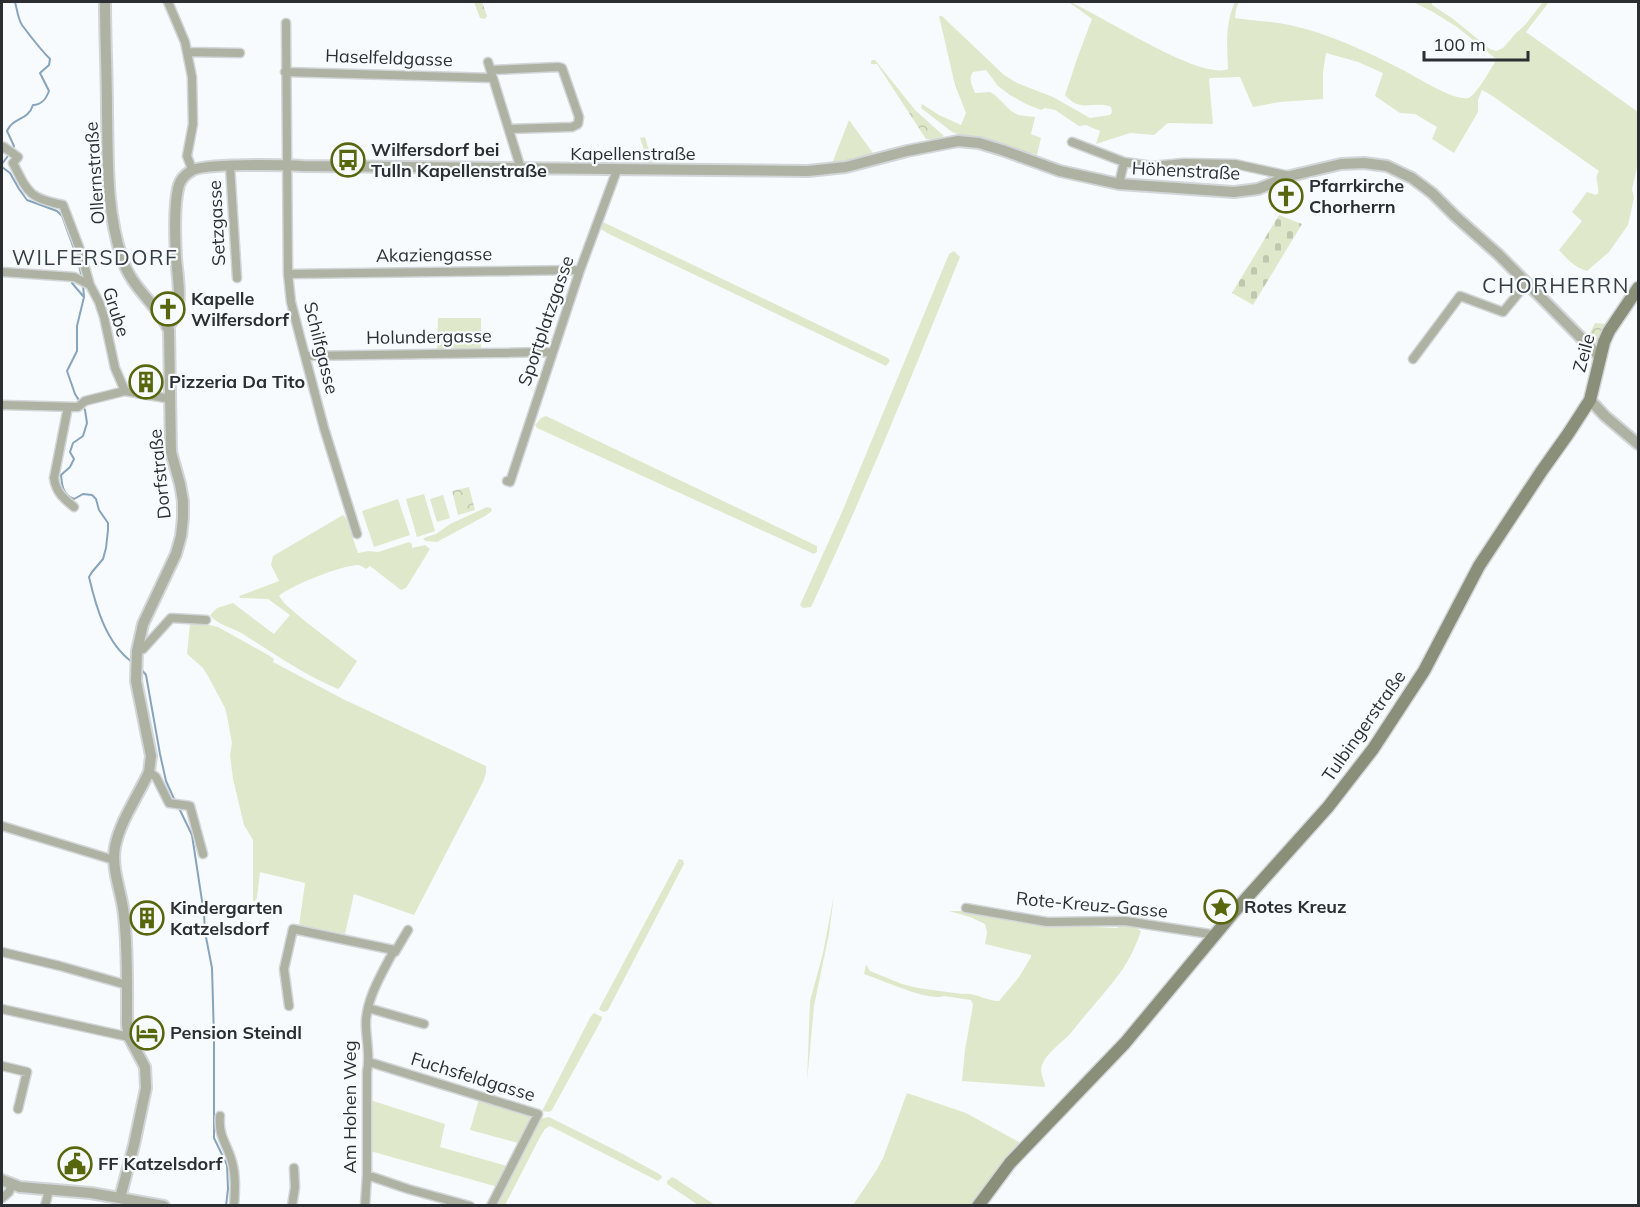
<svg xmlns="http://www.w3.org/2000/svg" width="1640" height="1207" font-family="Mulish,sans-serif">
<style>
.grass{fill:#e0e8cb}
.forest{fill:url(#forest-crowns)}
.cemetery{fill:url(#cemetery-stones)}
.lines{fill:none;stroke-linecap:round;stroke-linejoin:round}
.stream{stroke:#87a4bc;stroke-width:2}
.minor-casing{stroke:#d2d6d9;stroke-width:11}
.tertiary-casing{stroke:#d2d6d9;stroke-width:14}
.secondary-casing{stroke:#d2d6d9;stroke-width:15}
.minor{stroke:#aeb2a3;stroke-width:8}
.tertiary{stroke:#aeb2a3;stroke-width:10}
.secondary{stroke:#898f78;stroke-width:12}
.labels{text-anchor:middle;stroke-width:4.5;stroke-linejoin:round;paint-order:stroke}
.street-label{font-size:18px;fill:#2b2f32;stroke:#f7fbfe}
.poi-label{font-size:18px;font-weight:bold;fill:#2b2f32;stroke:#f7fbfe;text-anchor:start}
.quarter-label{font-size:21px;letter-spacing:1.5px;fill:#363e45;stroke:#f7fbfe}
</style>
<defs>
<pattern id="forest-crowns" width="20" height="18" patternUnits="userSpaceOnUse" patternTransform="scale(1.5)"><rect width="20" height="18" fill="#e0e8cb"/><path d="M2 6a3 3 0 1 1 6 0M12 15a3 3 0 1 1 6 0" fill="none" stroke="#c0c7af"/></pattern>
<pattern id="cemetery-stones" width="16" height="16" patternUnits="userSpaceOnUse" patternTransform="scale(1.5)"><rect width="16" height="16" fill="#e0e8cb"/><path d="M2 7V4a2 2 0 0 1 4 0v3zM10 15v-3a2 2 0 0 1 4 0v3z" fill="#c0c7af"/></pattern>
</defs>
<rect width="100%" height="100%" fill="#f7fbfe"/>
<path class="grass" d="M1070,2C1101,15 1201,81 1228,69C1227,46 1225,23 1235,2H1239L1236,9L1235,18C1253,21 1272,21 1290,25C1330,34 1368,52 1405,71C1418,78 1454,101 1468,98C1475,97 1490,70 1495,62L1496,59L1457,27L1433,12L1413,2H1432V5L1452,18L1490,49L1496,51L1503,48L1516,33L1525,25L1543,2H1549L1526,32L1638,112V165L1637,167L1632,189L1634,198L1628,225L1609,252L1587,271C1575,268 1567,259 1559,250L1582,221L1572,212L1587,192L1596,195L1598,193C1600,185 1593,179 1599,171L1491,95L1482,90L1478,100V112L1454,153L1432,139L1437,127L1415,114L1400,113L1375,96L1383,73L1358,62L1326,53L1323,72V99L1280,102L1253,107L1240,77L1211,78L1209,79L1213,124L1168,123L1154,135L1130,133L1096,144L1100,131L1086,125L1079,126L1055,110L1045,108L1041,110L1026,104L1010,95L998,86L986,70L973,72C968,79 972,85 975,93L990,92L995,95L1011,111L1018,115L1035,117L1031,134L1041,138L1037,155L998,143L964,136L952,132L921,108L922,104L939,115L961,125L966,113L955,85L939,16H942L1004,75L1017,83L1053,97L1090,118L1110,115L1112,112L1111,107C1094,100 1081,114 1065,95L1078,56L1092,19L1070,3Z
M873,60H875L915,110L909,113L877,64H871V61Z
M849,120L873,153L840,165L831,166Z
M645,137L653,164H649L640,138Z
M603,222L888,358L890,361L886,366L884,365L609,234L601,229V225Z
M954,251L960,257C913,373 866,489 813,603L811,607L803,608L800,605L842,512L949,254Z
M438,318H481V350H437Z
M546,416L817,546V552L814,554L537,428L535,425L541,418Z
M424,494L435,531L417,537L406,499Z
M443,495L450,518L437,522L430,499Z
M398,499L410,535L374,547L362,511Z
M487,507L491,508L492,511L485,516L437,542L426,541L423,539L426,537L436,534L450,524Z
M343,515L346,518L358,553L369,551L378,552L409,542L412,544V548L425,545L430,549L406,588L401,590L370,566L366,569C363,567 360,565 357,565C341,566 291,585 279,596L285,604L306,622L357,661L341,686L338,689C304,675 273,653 243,634C233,628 216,624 210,615L217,608L233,603L274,634L290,615L268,599L240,598L239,596L279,581L271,565L273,556Z
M190,623L210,625L218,627L270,656L274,659L273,662L343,699L486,766V773L483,782L414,915L354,894L345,934L299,926L305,883L260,872L257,898L255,901H253V840L244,825L233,779L230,755L232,743L227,716L225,708L208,676L203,668L187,654Z
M679,859L683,860L684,864L608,1010L605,1012L601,1011L599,1009L601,1005Z
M834,895L829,934L814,1006L807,1082L810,1001L823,953Z
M949,911H963L1051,925L1117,928L1119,926H1134L1141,931C1130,964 1116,979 1094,1005C1086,1014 1078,1024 1070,1034C1061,1043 1047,1053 1042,1065C1039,1074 1045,1079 1045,1087L962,1081L965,1050L973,1005L971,1000L944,996C929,1002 882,980 864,974L866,964L870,971L902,984L918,988L962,994C975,992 987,1001 999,1001L1019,977L1031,957V955L985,944L987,932L985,924L970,917Z
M594,1013L602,1017V1019L552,1110L549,1112L542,1111L591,1016Z
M907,1093L966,1113L1019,1142V1143L1003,1162L970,1205H853L876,1171L883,1158Z
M479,1099L530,1115L531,1119L518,1143L470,1130Z
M370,1100L445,1124L440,1147L507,1166L498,1187L370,1151Z
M549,1117L623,1154L661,1175L662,1178L658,1181L550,1126L545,1129L540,1137L505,1205L494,1206L539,1119Z
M672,1177L676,1179L715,1205H698L667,1184V1181Z"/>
<path class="forest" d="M474,2H482L487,16L485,19L480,18Z
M915,110L944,136L935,140L926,139L909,113Z
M1595,323L1609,324L1598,342L1587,339Z
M469,487L475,510L458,515L452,491Z"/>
<path class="cemetery" d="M1279,215L1302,224L1253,305L1232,293Z"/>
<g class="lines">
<path class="stream" d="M13,149L14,146L7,131C13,117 28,121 33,105C42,105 46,99 49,91L40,73L49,65L50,59C39,48 31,37 22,25C18,19 17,9 15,2
M2,164L10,153
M2,167L10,173L19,189L27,200L57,211L62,216L77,257L82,278
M72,283L83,296
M83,284L84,297L77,326V351L67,371L75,394L85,410L87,423L83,436L73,443L70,452L74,459L70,467L61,475C62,486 63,495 74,499L83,494L92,495L96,499L99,510L108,523V530L106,548L103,559L92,572L89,577C96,607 106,643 132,662
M141,669L146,675L160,754L166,781L175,801
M178,806L192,835L204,914L205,932L212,968L214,1038V1138L227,1165L228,1189L226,1206"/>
<g class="minor-casing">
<path id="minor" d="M168,2L185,42L192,77L193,124L187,156L192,169
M286,23L288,274L291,302L305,356L324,428L357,534
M187,52L240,53
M488,62L521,169
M491,70L558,67L562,68L579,117L578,124L572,127L509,129
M285,72L492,78
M1072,142L1124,162L1152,166L1184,163L1235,164L1290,176
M2,149L4,147L18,157L13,163C28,193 29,198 63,205L79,247L90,285
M230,166L237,278
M1119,184L1124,162
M2,272L74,277L90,285L99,302L104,317L115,368L125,391L171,399
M288,274L580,270
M305,356L553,352
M1413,359L1460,296L1503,312L1527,283
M2,405L78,407L85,401L125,391
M68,407L54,478C56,492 63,498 74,507
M507,481L510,482L580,270L617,170
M137,651L143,649L171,618L206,620
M149,772L156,777L169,803L190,806L203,854
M2,826L114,860
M966,908L1047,922L1125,921L1216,935
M2,952L60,966L127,985
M289,1006L284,969L293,929L394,950
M368,1008L424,1024
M2,1009L129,1037
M369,1062L538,1114L491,1206
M2,1066L27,1072L18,1109
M220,1116C218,1137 227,1143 232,1162C236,1176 235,1191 234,1206
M367,1175L408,1189L470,1206
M2,1198L9,1192L12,1185
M45,1206L49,1190
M292,1206L295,1187L294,1168
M365,1206L367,1175V1072C371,1054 365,1037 366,1020C368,995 383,972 394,950L395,952L408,930"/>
</g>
<g class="tertiary-casing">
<path id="tertiary" d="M105,2C105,38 107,75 107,112C108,160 106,211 122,258C131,288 157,304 169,330L171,452L180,484L183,501V518L181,536L176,554L143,624L137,651L136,681L151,756L149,772C138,796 120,821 115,847C111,870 122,893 124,915C128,952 127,989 127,1025L129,1037L145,1067L146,1088L134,1145L120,1198
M167,327C186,311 177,278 176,257C175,238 174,202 179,185C181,179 186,174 191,171C202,163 284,165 303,166C472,169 640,170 808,171L846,167L907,151L958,141L979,143L1002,150L1060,171L1119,184L1234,192L1258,189L1290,176L1341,164L1364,163L1387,166L1412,178L1432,193L1455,216L1499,255L1600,357
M1590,400L1605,416L1638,444
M2,1180L20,1187L91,1193L164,1206"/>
</g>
<g class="secondary-casing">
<path id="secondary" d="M978,1206L1010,1163L1125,1043L1234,912L1328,807L1373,749L1424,671L1479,566L1541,472L1568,434L1590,400L1604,342L1609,331L1638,288"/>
</g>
<use href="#minor" class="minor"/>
<use href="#tertiary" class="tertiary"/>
<use href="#secondary" class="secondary"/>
</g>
<defs>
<g id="bus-ring" transform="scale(1.725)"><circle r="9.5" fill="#f7fbfe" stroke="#58670e" stroke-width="1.5"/><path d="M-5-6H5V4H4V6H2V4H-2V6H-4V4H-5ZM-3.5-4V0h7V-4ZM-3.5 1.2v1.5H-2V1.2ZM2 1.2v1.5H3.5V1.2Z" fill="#58670e"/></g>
<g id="church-ring" transform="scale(1.725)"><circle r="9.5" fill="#f7fbfe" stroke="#58670e" stroke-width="1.5"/><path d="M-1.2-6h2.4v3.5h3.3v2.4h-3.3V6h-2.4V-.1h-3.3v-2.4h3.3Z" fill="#58670e"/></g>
<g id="building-ring" transform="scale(1.725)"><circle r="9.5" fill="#f7fbfe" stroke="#58670e" stroke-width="1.5"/><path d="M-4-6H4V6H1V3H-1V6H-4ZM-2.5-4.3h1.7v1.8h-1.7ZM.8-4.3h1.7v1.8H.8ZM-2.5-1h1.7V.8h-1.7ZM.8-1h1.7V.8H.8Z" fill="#58670e"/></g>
<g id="sight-ring" transform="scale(1.725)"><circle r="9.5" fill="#f7fbfe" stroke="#58670e" stroke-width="1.5"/><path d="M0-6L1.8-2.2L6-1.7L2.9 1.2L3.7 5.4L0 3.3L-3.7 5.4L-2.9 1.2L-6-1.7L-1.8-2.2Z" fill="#58670e"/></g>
<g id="hotel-ring" transform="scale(1.725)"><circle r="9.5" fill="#f7fbfe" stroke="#58670e" stroke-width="1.5"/><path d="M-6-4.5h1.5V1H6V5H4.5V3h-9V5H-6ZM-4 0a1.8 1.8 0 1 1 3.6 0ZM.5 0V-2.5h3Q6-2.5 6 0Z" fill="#58670e"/></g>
<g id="civic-ring" transform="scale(1.725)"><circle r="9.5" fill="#f7fbfe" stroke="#58670e" stroke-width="1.5"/><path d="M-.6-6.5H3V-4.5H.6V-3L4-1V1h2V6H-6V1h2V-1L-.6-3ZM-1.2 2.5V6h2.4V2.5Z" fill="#58670e"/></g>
</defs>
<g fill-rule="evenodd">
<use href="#bus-ring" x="348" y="160"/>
<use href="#church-ring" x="1286" y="196"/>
<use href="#church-ring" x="168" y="309"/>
<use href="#building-ring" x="146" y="382"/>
<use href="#sight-ring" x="1221" y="907"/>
<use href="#building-ring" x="147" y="918"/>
<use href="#hotel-ring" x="147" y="1033"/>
<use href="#civic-ring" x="75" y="1164"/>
</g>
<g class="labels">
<g class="street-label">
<text transform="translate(389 58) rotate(2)" y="6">Haselfeldgasse</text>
<text x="633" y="160">Kapellenstraße</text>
<text transform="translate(1186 171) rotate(3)" y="6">Höhenstraße</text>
<text transform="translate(95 173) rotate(-94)" y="6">Ollernstraße</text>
<text transform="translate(217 223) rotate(-93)" y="6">Setzgasse</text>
<text transform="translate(434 255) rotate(-1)" y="6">Akaziengasse</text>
<text transform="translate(116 312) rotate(72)" y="6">Grube</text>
<text transform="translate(546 321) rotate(-71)" y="6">Sportplatzgasse</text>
<text transform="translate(429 337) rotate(-1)" y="6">Holundergasse</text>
<text transform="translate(321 348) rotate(76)" y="6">Schilfgasse</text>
<text transform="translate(1584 353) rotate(-75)" y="6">Zeile</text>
<text transform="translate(160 474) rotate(-96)" y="6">Dorfstraße</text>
<text transform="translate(1364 726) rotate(-55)" y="6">Tulbingerstraße</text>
<text transform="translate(1092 905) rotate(5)" y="6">Rote-Kreuz-Gasse</text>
<text transform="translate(473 1077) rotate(17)" y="6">Fuchsfeldgasse</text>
<text transform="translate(350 1107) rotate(-90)" y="6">Am Hohen Weg</text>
</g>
<g class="poi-label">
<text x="371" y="156">Wilfersdorf bei<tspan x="371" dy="21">Tulln Kapellenstraße</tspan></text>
<text x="1309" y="192">Pfarrkirche<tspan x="1309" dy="21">Chorherrn</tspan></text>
<text x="191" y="305">Kapelle<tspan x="191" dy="21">Wilfersdorf</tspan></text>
<text x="169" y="388">Pizzeria Da Tito</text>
<text x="1244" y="913">Rotes Kreuz</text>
<text x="170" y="914">Kindergarten<tspan x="170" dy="21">Katzelsdorf</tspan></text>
<text x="170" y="1039">Pension Steindl</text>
<text x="98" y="1170">FF Katzelsdorf</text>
</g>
<g class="quarter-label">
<text x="95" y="265">WILFERSDORF</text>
<text x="1556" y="293">CHORHERRN</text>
</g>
</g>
<rect width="1640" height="1207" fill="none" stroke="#2b2f32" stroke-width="6"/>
<path d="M1424 51v9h104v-9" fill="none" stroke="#2b2f32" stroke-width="3"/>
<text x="1433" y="51" font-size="18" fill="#2b2f32" stroke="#f7fbfe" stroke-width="4.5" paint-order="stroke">100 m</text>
</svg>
